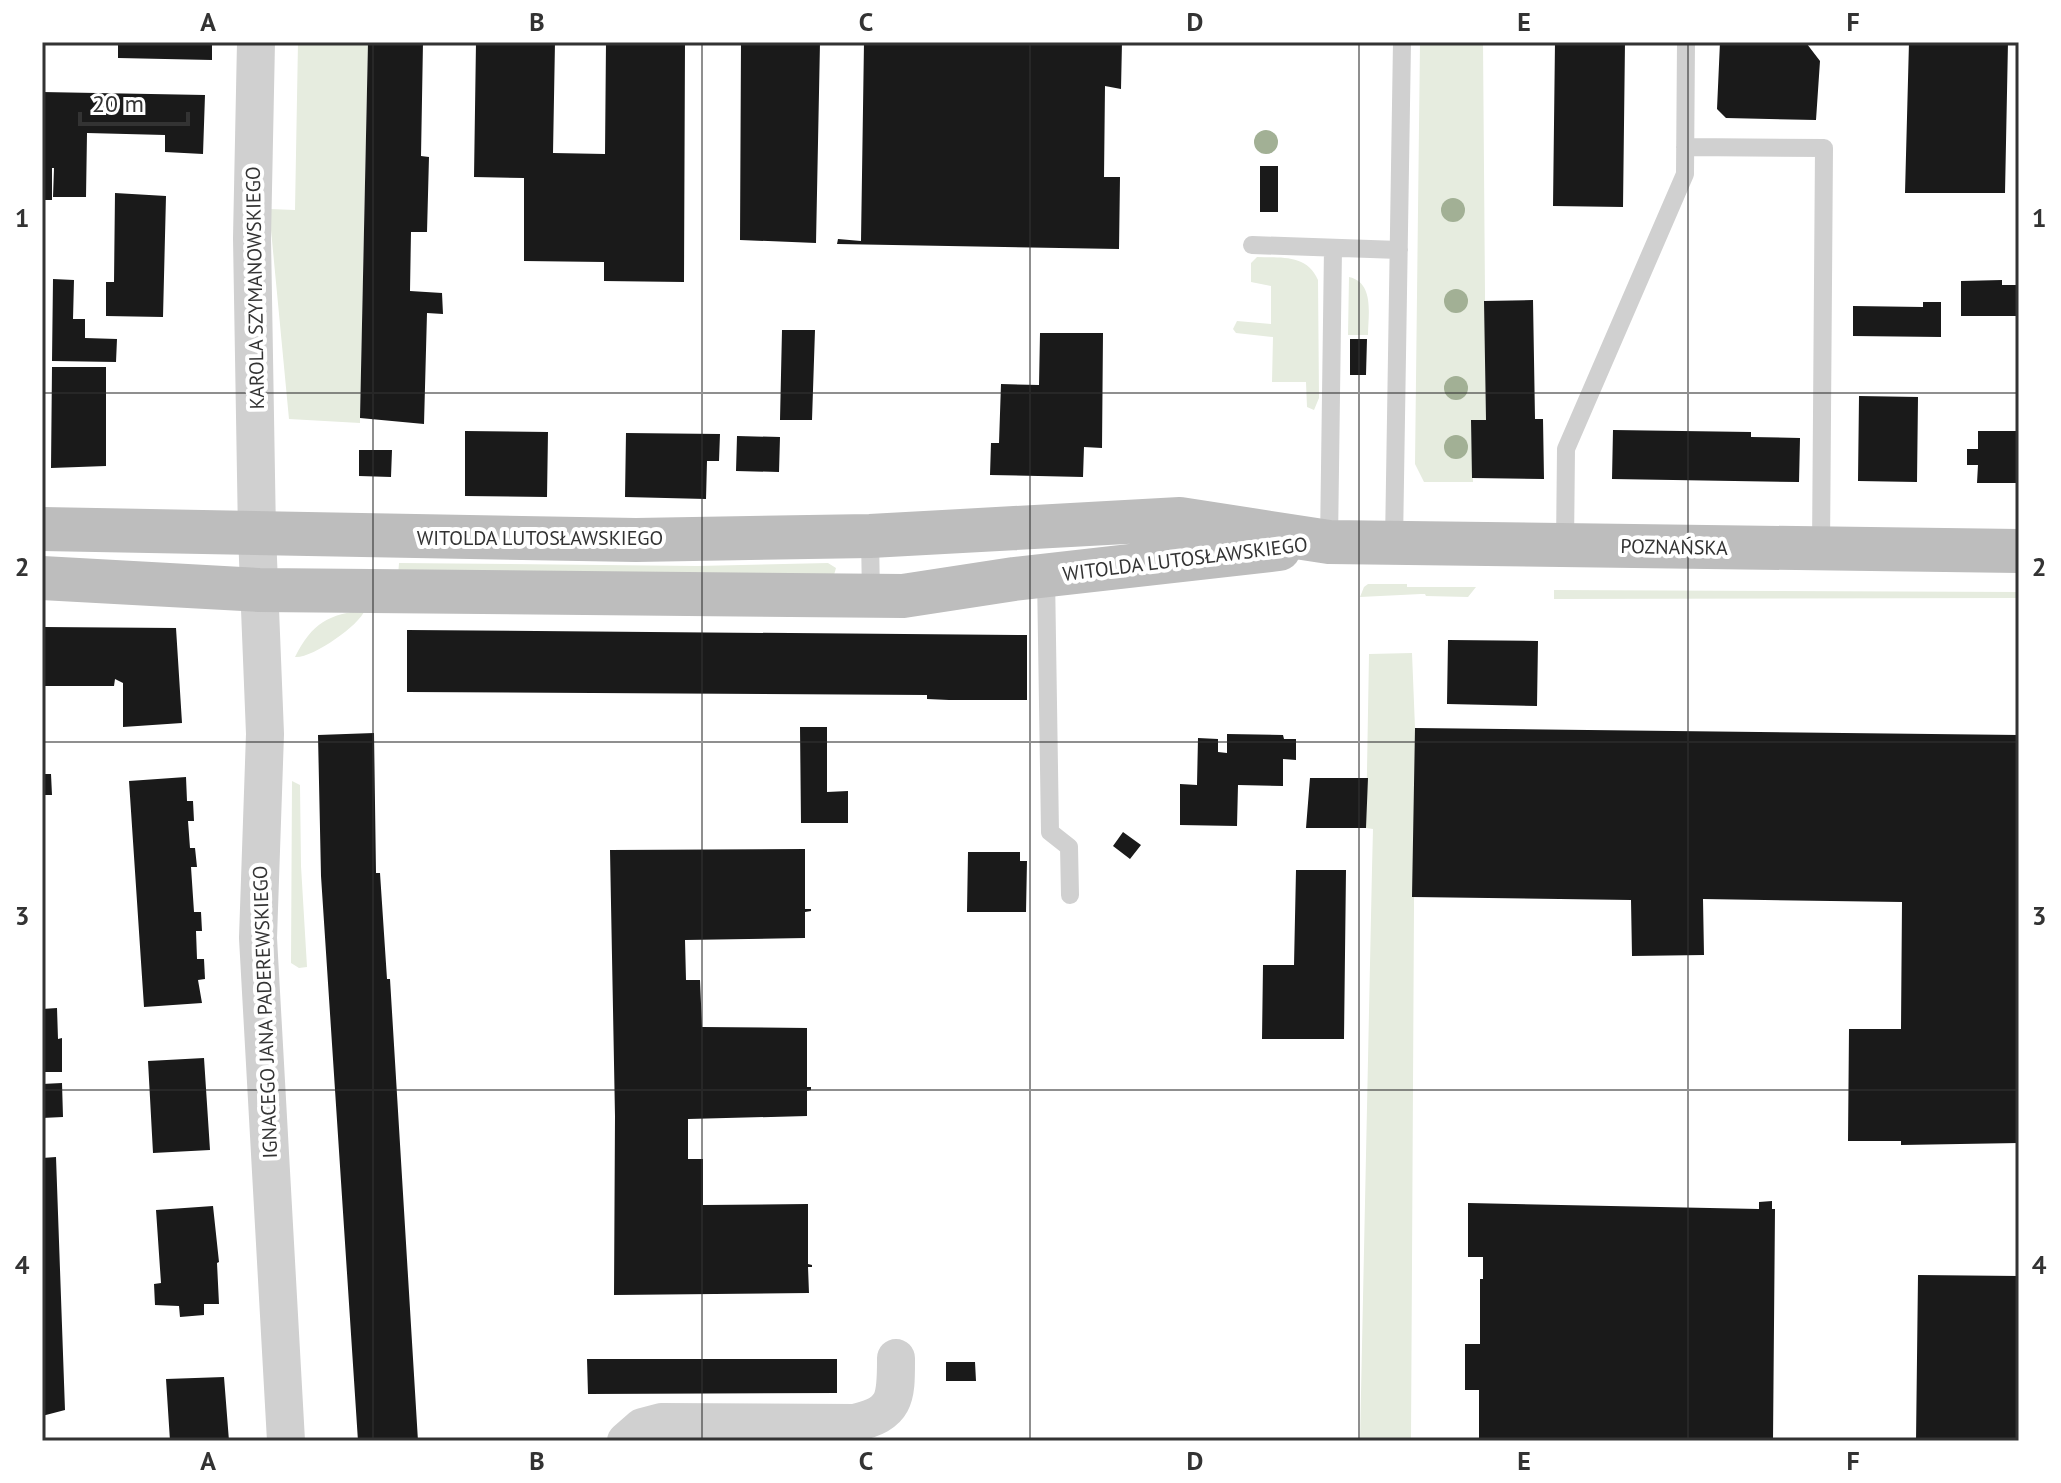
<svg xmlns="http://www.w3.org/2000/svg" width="2061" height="1483" font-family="'PT Sans',sans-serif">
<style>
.green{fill:#e6ecdf}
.building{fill:#1a1a1a}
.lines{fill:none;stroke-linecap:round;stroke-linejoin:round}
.service{stroke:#d0d0d0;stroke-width:18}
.minor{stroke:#d0d0d0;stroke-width:38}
.secondary{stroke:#bdbdbd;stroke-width:44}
.tree{fill:#a2b095}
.grid{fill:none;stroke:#333;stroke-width:2;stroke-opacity:0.55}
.labels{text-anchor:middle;stroke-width:8;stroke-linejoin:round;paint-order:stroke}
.street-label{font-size:20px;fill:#333;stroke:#fff}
.neatline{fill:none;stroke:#333;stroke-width:3}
.grid-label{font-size:26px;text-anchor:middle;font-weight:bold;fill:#333}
</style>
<rect width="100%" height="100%" fill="#fff"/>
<path class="green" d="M298,42H368L360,423L289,419L269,209L295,210Z
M1420,42H1483L1486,420L1471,421L1473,482H1424L1415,464Z
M1257,257C1281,258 1307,254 1318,280L1319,398L1314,410L1307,407L1306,382H1272L1273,337L1236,333L1233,329L1237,321L1271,324V286L1251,282V263Z
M1349,277C1375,283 1368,315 1368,335H1348Z
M399,563L697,566L828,563L836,568L834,575L398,576Z
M1368,584H1407V587H1476L1468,597L1426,596L1425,594H1421L1360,597L1364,587Z
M1554,590L2019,592V598L1554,599Z
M365,610C359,626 311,659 295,657C312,623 329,614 365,610Z
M1412,653L1415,728L1411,1441H1360L1372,869L1373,829L1366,828L1369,654Z
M292,781L300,785L301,866L307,967L299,968L291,963Z"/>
<path class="building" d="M118,42H212V60L118,58Z
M368,42H423L421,156L429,157L427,232H411L410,291L442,293L443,314L427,313L424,424L360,418Z
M476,42H555L553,153L605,154L606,42H685L684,282L604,281V262L524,261V178L474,177Z
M741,42H820L816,243L740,240Z
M864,42H1122L1121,89L1105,86L1104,177H1120L1119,249L837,244L838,239L861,241Z
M1555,42H1625L1623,207L1553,206Z
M1720,42L1807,44L1820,61L1816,120L1726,118L1717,109Z
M1909,42H2008L2005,193H1905Z
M42,92L205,95L203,154L165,152V135L87,133L86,197H53L54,168H52V200H42Z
M1260,166H1278V212H1260Z
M115,193L166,196L163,317L106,316V282H114Z
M53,279L74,280L73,319H85V338L117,339L116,362L52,361Z
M2002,280V285H2019V316H1961V281Z
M1533,300L1535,419H1543L1544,479L1472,478L1471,420H1486L1484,301Z
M1923,302H1941V337L1853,336V306L1923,307Z
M782,330H815L812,420H780Z
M1040,333H1103L1102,448L1084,447L1083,477L990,475L991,443H999L1001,384L1039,385Z
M1350,339H1367L1366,375H1350Z
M52,367H106V466L51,468Z
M1859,396L1918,397L1917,482L1858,481Z
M1613,430L1751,432V437L1800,438L1799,482L1612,479Z
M465,431L548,432L547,497L465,496Z
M1978,431H2019V483H1977L1978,465H1967V449H1978Z
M626,433L720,434L719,461H707L706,499L625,497Z
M737,436L780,437L779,472L736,471Z
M359,450H392L391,477L359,476Z
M44,627L176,628L182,723L123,727V683L115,679L114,686H44Z
M407,630L1027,635V700H949L927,699V695L407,692Z
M1448,640L1538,641L1537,706L1447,704Z
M800,727H827V792L848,791V823H801Z
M1415,728L2019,735V1143L1901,1145V1141H1848L1849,1029H1901L1902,902L1703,899L1704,955L1632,956L1631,900L1412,897Z
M374,733L376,873H380L387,979H390L418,1441H358L321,876L318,735Z
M1227,734L1283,735L1284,739H1296V760L1283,759V786L1238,785L1237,826L1180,825V784L1197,785L1198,738L1218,739V752L1227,753Z
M42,774H51L52,795H42Z
M186,777L187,801H193L194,821H188L190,848H195L197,867H191L194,912H201L202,931H196L197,959H204L205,979L198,980L202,1003L144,1007L129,781Z
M1310,778H1368L1366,828H1306Z
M1123,832L1141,845L1130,859L1113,846Z
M805,849V909H811V911L805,912V938L685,940L686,980H700L702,1027L807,1028V1087H811V1090L807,1091V1116L688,1119V1159H703V1205L808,1204V1264L812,1265V1267H808L809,1293L614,1295L615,1116L610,850Z
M968,852H1020V861H1027L1026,912H967Z
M1296,870H1346L1344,1039H1262L1263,965H1294Z
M57,1008L58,1039L62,1038V1072H42V1009Z
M204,1058L210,1150L153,1153L148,1061Z
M62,1083L63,1117L42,1118V1084Z
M56,1157L65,1410L42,1416V1158Z
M1772,1201V1209H1775L1773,1441H1479V1390H1465V1344H1480V1279H1483V1257H1468V1203L1759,1209V1202Z
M213,1206L219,1262L217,1263L219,1304H204V1315L180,1317L179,1306L155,1305L154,1284L161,1283L156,1210Z
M1918,1275L2019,1276V1441H1916Z
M587,1359H837V1393L588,1394Z
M946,1362H975L976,1381H946Z
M224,1377L229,1441H170L166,1379Z"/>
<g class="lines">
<path class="service" d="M1685,147L1824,148L1821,549
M1252,245L1399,250
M870,536L871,597
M1329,542L1333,248
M1394,543L1402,42
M1565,546L1566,449L1685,174L1686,42
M1046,575L1050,832L1069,847L1070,895"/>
<path class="minor" d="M256,42L252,238L257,534L265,734L258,938L286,1441
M626,1441L642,1427L661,1422L854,1423C897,1414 896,1397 896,1358"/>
<path class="secondary" d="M42,529L636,540L870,536L1180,519L1329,542L2019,551
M42,578L259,590L903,596L1014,579L1279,549"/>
</g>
<g class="tree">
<circle cx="1266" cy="142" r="12"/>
<circle cx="1453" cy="210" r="12"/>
<circle cx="1456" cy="301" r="12"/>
<circle cx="1456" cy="388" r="12"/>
<circle cx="1456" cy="447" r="12"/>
</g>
<path class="grid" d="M373,42V1441M702,42V1441M1030,42V1441M1359,42V1441M1688,42V1441M42,393H2019M42,742H2019M42,1090H2019"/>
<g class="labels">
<g class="street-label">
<text transform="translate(255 288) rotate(-91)" y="7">KAROLA SZYMANOWSKIEGO</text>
<text x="540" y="545">WITOLDA LUTOSŁAWSKIEGO</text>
<text transform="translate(1674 547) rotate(1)" y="7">POZNAŃSKA</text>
<text transform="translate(1185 559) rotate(-7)" y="7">WITOLDA LUTOSŁAWSKIEGO</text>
<text transform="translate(265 1012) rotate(-92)" y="7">IGNACEGO JANA PADEREWSKIEGO</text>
</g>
</g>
<rect width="2061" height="1483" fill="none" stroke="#ffffff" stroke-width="88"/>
<path d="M80 112v12h108v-12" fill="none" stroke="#333333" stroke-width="4"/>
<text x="92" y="112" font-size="24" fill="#333333" stroke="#ffffff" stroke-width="6" paint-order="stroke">20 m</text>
<rect x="44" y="44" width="1973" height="1395" class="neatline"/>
<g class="grid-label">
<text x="208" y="31">A</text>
<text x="537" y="31">B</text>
<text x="866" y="31">C</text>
<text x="1195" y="31">D</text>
<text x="1524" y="31">E</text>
<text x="1853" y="31">F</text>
<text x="22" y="227">1</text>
<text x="2039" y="227">1</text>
<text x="22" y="576">2</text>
<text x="2039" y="576">2</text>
<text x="22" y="925">3</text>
<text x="2039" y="925">3</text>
<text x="22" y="1274">4</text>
<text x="2039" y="1274">4</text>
<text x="208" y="1470">A</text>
<text x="537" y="1470">B</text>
<text x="866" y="1470">C</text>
<text x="1195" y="1470">D</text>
<text x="1524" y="1470">E</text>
<text x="1853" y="1470">F</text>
</g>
</svg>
